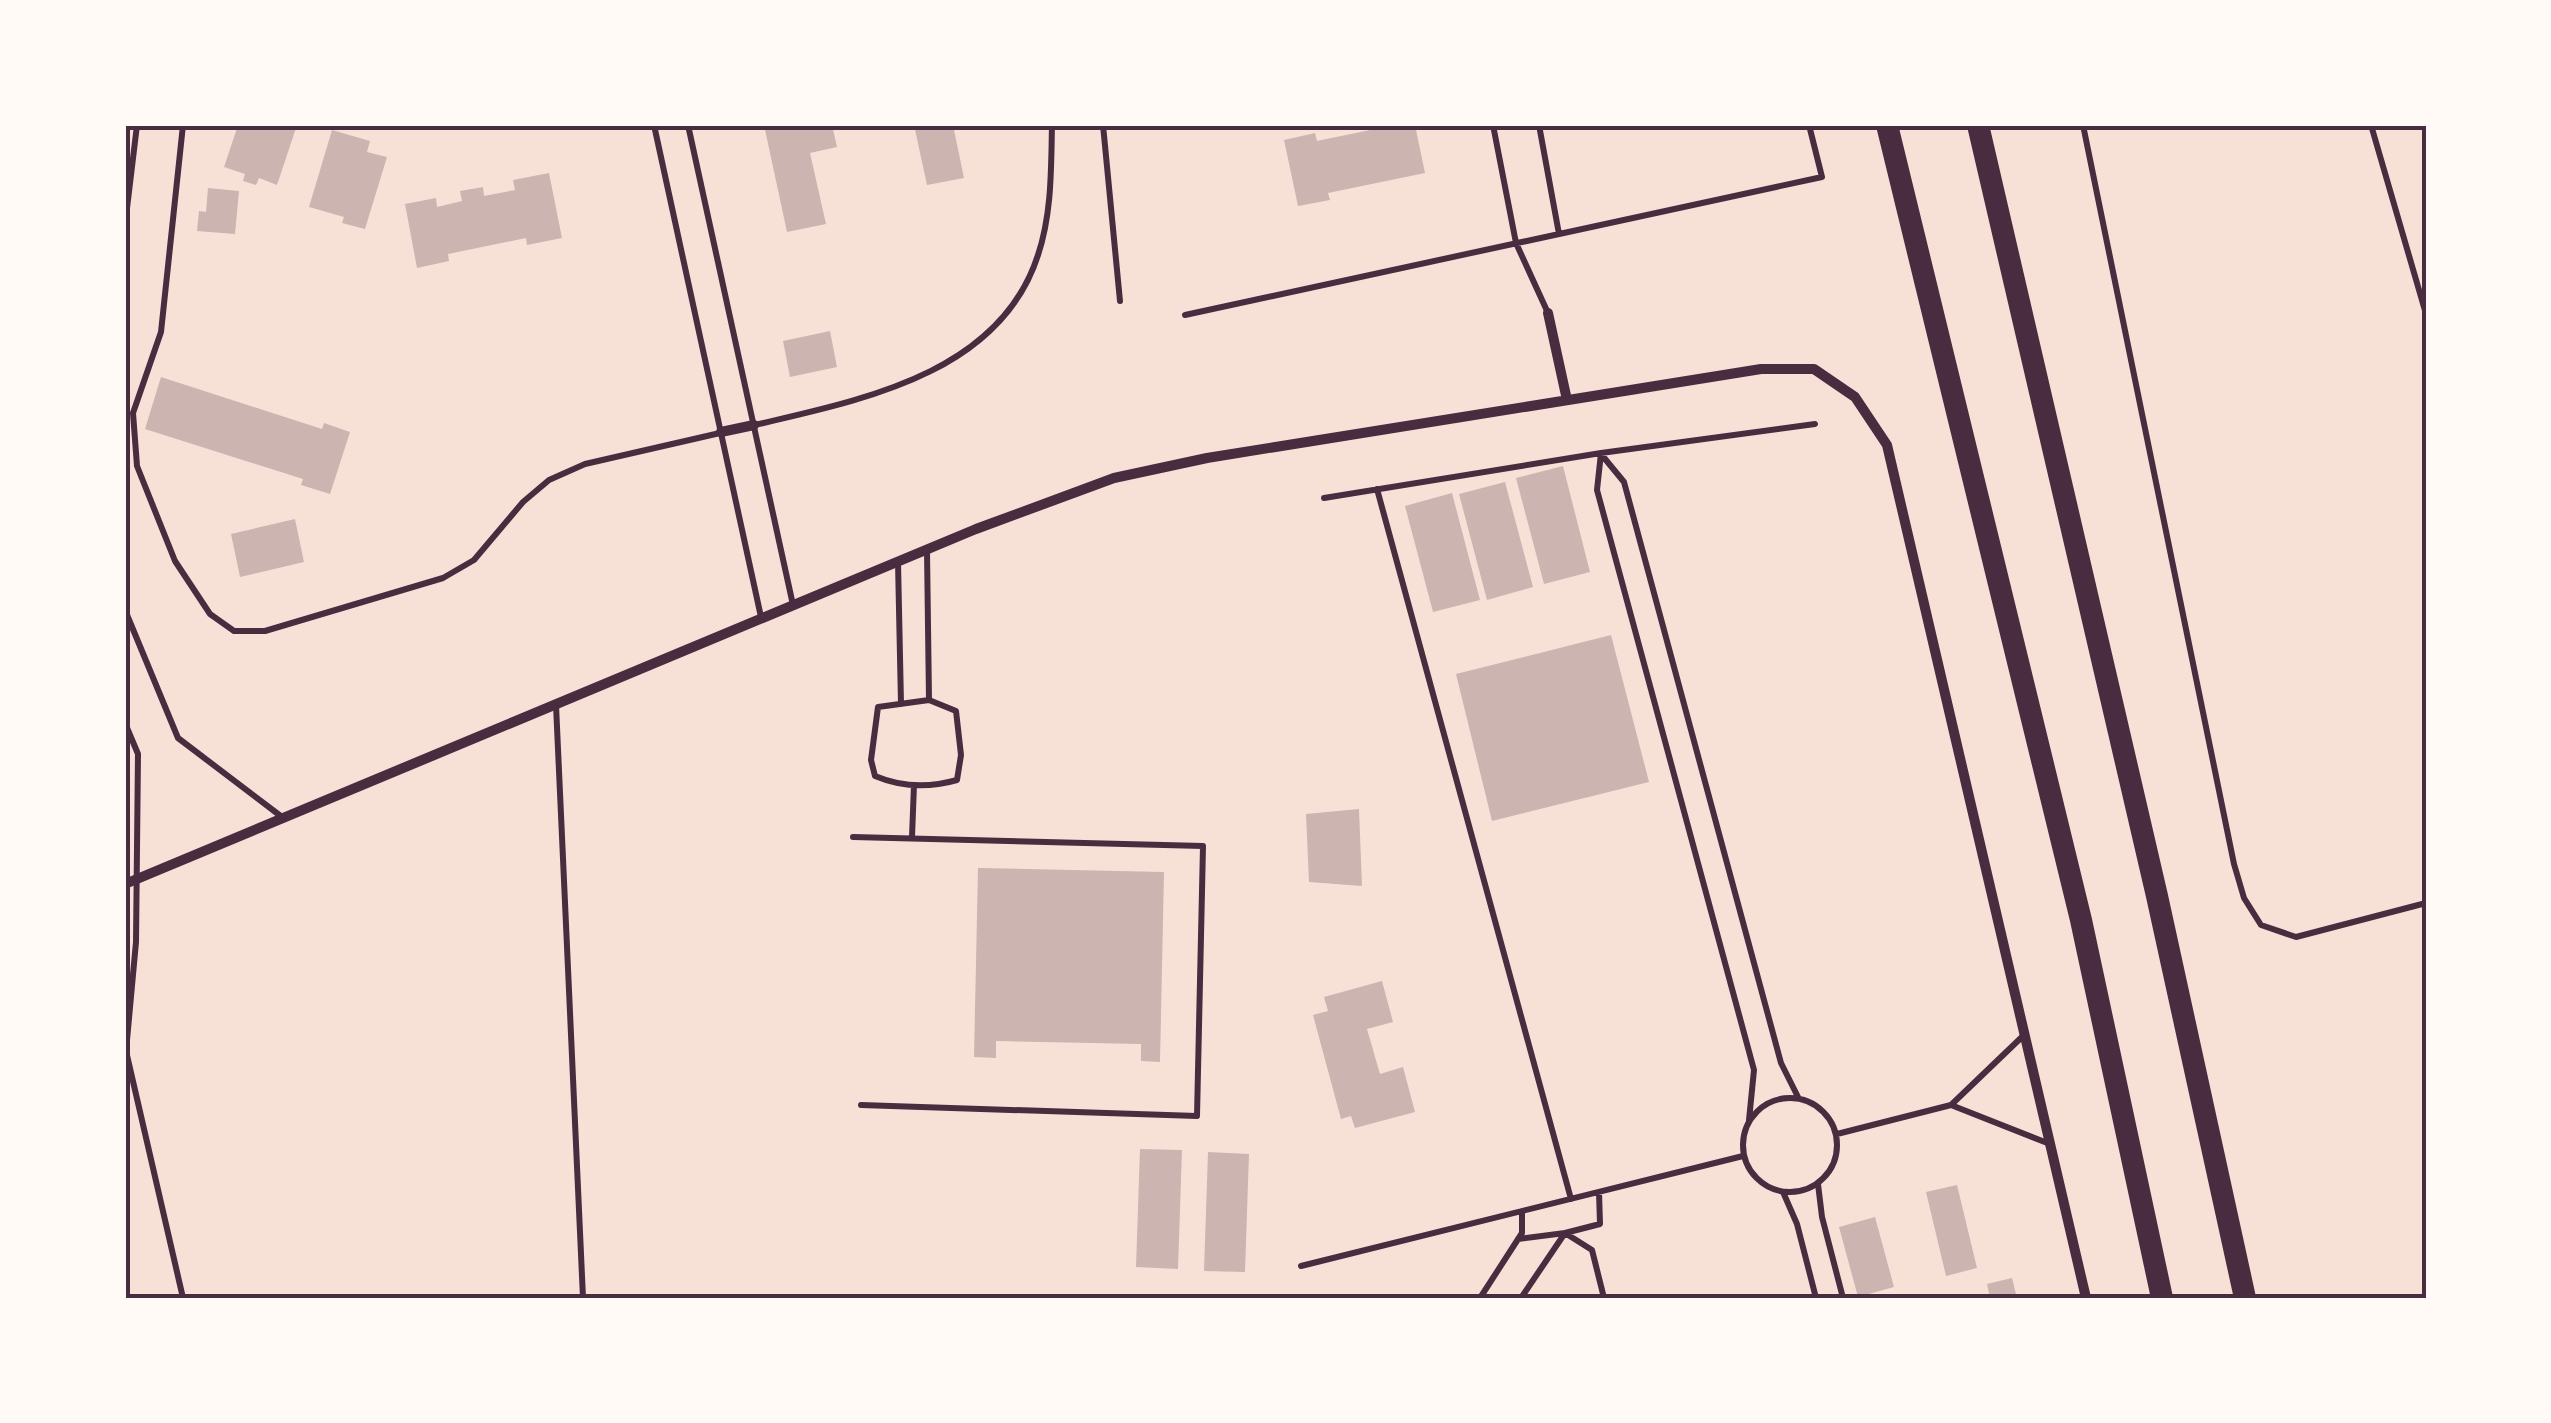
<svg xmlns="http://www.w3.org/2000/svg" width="2551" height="1423" font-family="Raleway,sans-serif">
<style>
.building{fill:#ccb4b1}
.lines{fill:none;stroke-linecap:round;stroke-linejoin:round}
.service{stroke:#4a2c40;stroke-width:6}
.minor{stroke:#4a2c40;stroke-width:10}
.motorway{stroke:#4a2c40;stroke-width:22}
.neatline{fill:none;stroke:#4a2c40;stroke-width:4}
</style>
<rect width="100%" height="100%" fill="#f7e1d7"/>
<path class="building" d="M238,125H297L277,185L259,178L256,185L243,181L245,174L224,167Z
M764,125H832L837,147L810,153L826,224L787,232Z
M914,125H953L964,178L927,185Z
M1394,125H1415L1425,173L1328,193L1330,200L1298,206L1284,140L1315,133L1317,141Z
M332,130L370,141L367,152L387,157L365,229L342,223L344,217L309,207Z
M549,173L562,238L527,245L526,238L448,254L449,261L417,268L405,204L436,198L437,207L462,201L460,191L483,187L484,196L515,190L513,180Z
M208,188L239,191L235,234L197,231L199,211L206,212Z
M830,331L837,367L790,377L783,341Z
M161,377L322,429L324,423L350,432L330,494L301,485L303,479L145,429Z
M1563,466L1590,572L1544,584L1516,478Z
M1505,482L1533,587L1487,600L1459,494Z
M1452,493L1480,600L1433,612L1405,506Z
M295,519L304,562L240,577L231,534Z
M1611,635L1649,782L1492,821L1456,674Z
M1359,809L1362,886L1309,882L1306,814Z
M978,868L1164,872L1160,1062L1141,1061V1044L996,1041V1058L974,1057Z
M1382,981L1393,1022L1367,1029L1380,1074L1403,1067L1415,1112L1355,1128L1351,1116L1341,1119L1313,1015L1328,1011L1324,997Z
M1140,1149L1182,1150L1178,1269L1136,1267Z
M1208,1152L1249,1154L1245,1272L1204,1271Z
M1957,1185L1977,1268L1946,1276L1926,1192Z
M1875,1217L1894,1287L1858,1297L1839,1227Z
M2012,1278L2017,1298H1990L1987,1284Z"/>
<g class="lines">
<path class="service" d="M183,125L161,332L133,413L137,466L175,561L210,614L234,631H265L443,578L474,560L523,502L549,480L585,464L720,433
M654,125L761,617
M688,125L793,605
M1103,125L1120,301
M1493,125L1516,243L1548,313
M1539,125L1559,234
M2083,125L2234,864L2244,898L2261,925L2296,937L2426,903
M2371,125L2426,314
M125,225L137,125
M1185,315L1822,177L1809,125
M755,425C861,400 1000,374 1038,255C1052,213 1051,168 1052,125
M1601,453L1597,490L1754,1070L1749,1120
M1601,454L1624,482L1781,1063L1798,1097
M1377,489L1571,1199
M1324,498L1601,453L1815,424
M927,551L929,700
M898,562L901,704
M125,610L178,738L282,817
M929,700L956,711L961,755L957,780C929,788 901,787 875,776L871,760L878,707Z
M556,705L583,1298
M125,723L138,754L136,942L126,1051L183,1298
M853,837L1203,846L1197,1116L861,1105
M912,837L914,785
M1743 1145a47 47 0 1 1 94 0a47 47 0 1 1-94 0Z
M1951,1105L2050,1144
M1837,1134L1951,1105L2024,1035
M1818,1184L1822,1217L1843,1298
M1783,1192L1797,1224L1816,1298
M1518,1239L1565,1233L1592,1250L1604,1298
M1301,1266L1743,1156
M1480,1298L1522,1233V1211
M1521,1298L1565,1233L1600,1224L1599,1192"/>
<path class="minor" d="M1548,313L1567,400
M721,432L754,425
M125,884L976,529L1114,478L1207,458L1761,369H1814L1855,397L1887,445L2086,1298"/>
<path class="motorway" d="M1887,125L2081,920L2162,1298
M1978,125L2157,896L2245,1298"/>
</g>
<rect width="2551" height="1423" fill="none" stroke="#fffaf5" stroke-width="255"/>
<rect x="128" y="128" width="2296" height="1168" class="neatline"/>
</svg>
